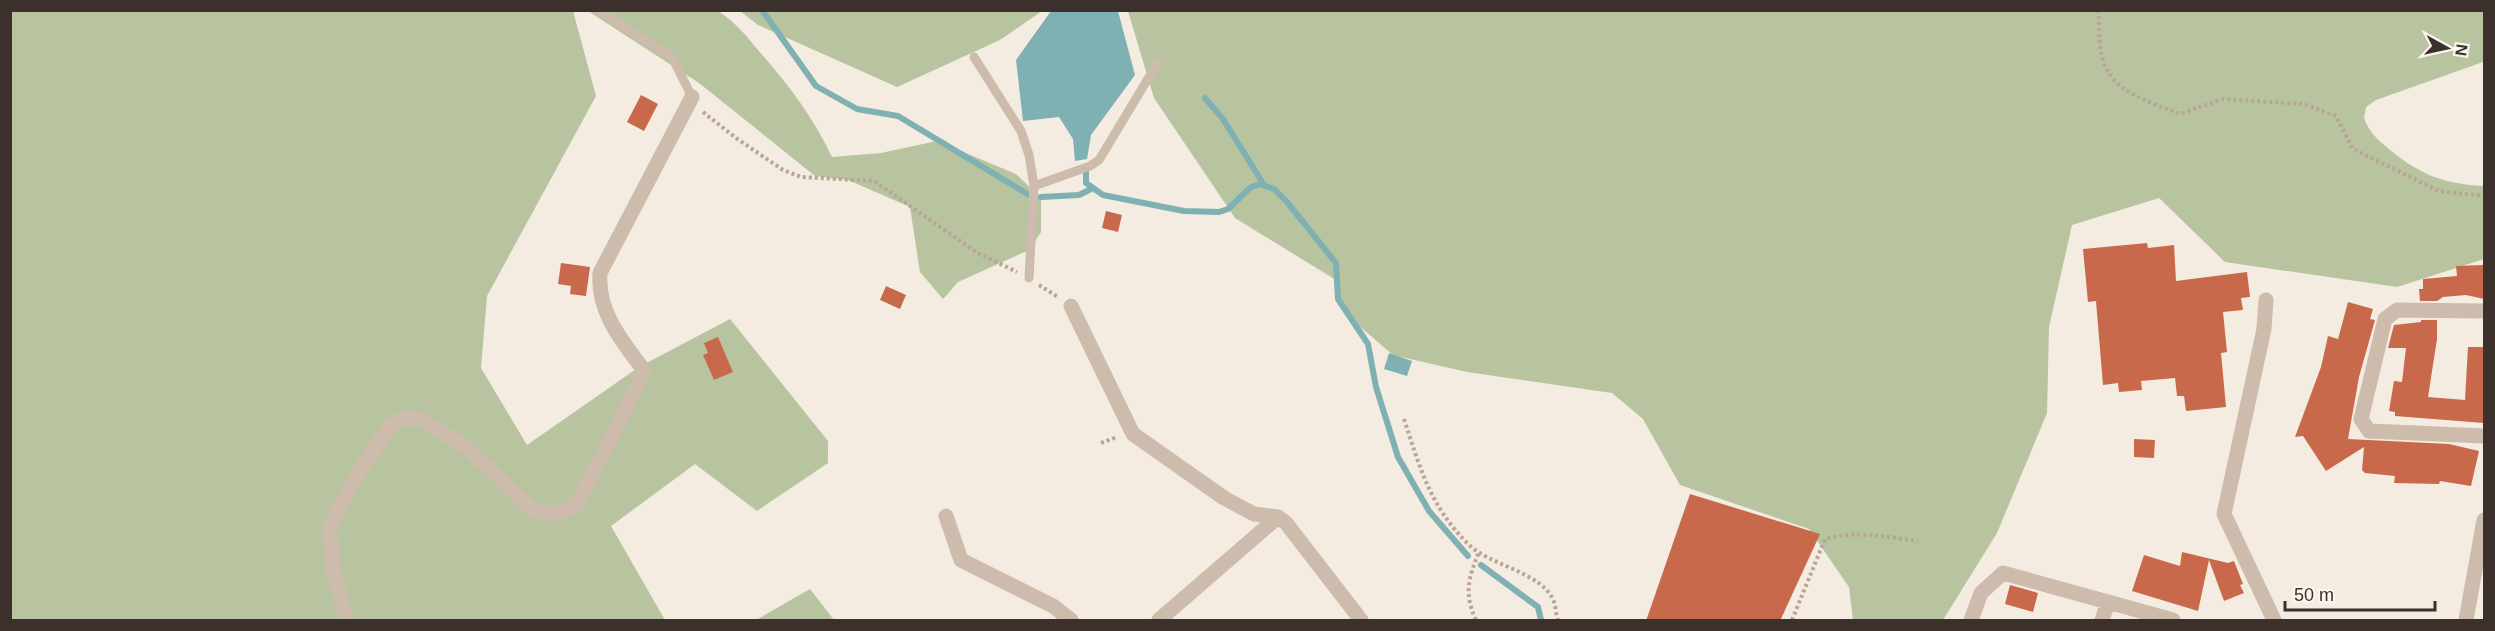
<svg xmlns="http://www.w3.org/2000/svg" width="2495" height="631" font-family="Helvetica,sans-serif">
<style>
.green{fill:#b8c4a0}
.water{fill:#7fb0b2}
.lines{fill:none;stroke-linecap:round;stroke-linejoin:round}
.stream{stroke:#7fb0b2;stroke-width:6}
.building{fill:#c8694b}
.path{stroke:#b9a596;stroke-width:4;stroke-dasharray:3 3;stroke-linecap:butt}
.lane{stroke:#cdbbac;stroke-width:9}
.street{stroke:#cdbbac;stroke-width:15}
</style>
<rect width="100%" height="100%" fill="#f4ebe1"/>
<path class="green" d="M10,11H573L596,96L487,296L481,368L527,445L639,367L730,319L828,441V463L757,511L695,464L611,526L665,620H11Z
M588,11H718C734,21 746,35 758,50C788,84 813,117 832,157L881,153L937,141L1016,174L1041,198V232L1029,250L958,282L943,299L920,272L910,207L848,180L815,176L699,83Z
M740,11H1042L1000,40L897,87L758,25Z
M1128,11H2484L2483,62L2376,100L2366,107L2364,118C2369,132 2378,140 2390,150C2421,175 2444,184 2484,186V259L2397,287L2225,262L2159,198L2072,225L2049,327L2047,413L1997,533L1943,620H1853L1849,587L1809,529L1680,485L1643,419L1612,393L1467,372L1393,355L1344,313L1336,280L1235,218L1154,98Z
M810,589L834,620H756Z"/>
<path class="water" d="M1051,11H1118L1135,75L1091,135L1087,159L1075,161L1073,139L1059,117L1023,121L1016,60Z
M1389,353L1412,361L1407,376L1384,369Z"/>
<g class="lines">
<path class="stream" d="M762,10L816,86L857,109L898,116L1029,195
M1205,98L1223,119L1264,185
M1086,172V183L1103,195L1184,211L1219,212L1228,209L1251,187L1260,184L1274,189L1287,202L1336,263L1338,299L1368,344L1376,387L1398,457L1429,511L1468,556
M1041,197L1079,195L1091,189
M1481,565L1538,607L1541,620"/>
</g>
<path class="building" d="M641,95L658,104L644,131L627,122Z
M1106,211L1122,215L1118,232L1102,228Z
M2147,243L2148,248L2174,245L2176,281L2247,272L2250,297L2241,298L2243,310L2223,312L2227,352L2221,353L2226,407L2186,411L2184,396H2177L2175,378L2141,381L2142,390L2119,392L2118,383L2103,385L2096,301L2088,302L2083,249Z
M561,263L590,267L586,296L570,294L571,286L558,284Z
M2484,265V299L2466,295L2443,297L2437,301H2420L2419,289H2423V279L2457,276L2456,266Z
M886,286L906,295L900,309L880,300Z
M2348,302L2373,309L2370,319L2375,320L2359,377L2348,439L2449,444L2479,451L2471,486L2440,481L2439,484L2394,483L2395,476L2365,473L2362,470L2364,447L2326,471L2303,436L2295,437L2321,367L2328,336L2338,339Z
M2421,320H2437V339L2428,397L2465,400L2468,347H2484V423L2395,416V412L2389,411L2394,381L2402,382L2406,348H2388L2394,325L2421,322Z
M718,337L733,372L714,380L703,355L708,353L704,343Z
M2134,439L2155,440L2154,458L2134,457Z
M1690,494L1820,534L1780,621H1646Z
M2182,552L2228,563L2234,561L2243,584L2240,585L2244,593L2224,601L2209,560L2198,611L2132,591L2144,555L2180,566Z
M2010,585L2038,593L2033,612L2005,604Z"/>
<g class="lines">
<path class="path" d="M2098,10C2100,26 2098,42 2102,57C2110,92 2150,102 2180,114L2223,99L2304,104L2336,116L2353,149L2439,191L2484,196
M703,112L736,138L783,170L801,177L874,181L976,252L1017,272
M1039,285L1058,297
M1404,419C1420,468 1430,506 1468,544C1490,566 1543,572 1554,602C1556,608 1556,615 1558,620
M1101,443L1117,437
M1476,620C1464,594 1468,578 1479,552
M1792,620L1825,539C1856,530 1887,537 1918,541"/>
<path class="lane" d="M597,10L672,57L692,97
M974,57L1021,131L1029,155L1034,186
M1029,278L1034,186L1090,166L1099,160L1158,62"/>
<path class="street" d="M2266,300L2264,329L2224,514L2274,620
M1071,306L1133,434L1224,498L1254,514L1278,517L1286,523L1361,620
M2484,311L2397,310L2385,319L2361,419L2369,431L2484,436
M946,516L961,560L1053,606L1071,620
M347,620L334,574L329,527L358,473L390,426L404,418L421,419L467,448L534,511L556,514L576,505C599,460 625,416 643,369C621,340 597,311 600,273L692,97
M1159,620L1278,517
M1971,620L1981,593L2003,573L2108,602
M2102,620L2108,602L2173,620
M2466,620L2484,520"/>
</g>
<rect width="2495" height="631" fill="none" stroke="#3b302b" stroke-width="24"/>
<g transform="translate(2447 48) rotate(98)" stroke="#fbf5ee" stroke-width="4.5" paint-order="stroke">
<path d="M0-4.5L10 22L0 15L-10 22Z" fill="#3b302b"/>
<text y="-9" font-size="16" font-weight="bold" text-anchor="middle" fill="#3b302b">N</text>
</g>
<path d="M2285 601v9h150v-9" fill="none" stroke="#3b302b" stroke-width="3"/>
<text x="2294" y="601" font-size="18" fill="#3b302b" stroke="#fbf5ee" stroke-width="4.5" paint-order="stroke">50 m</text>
</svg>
